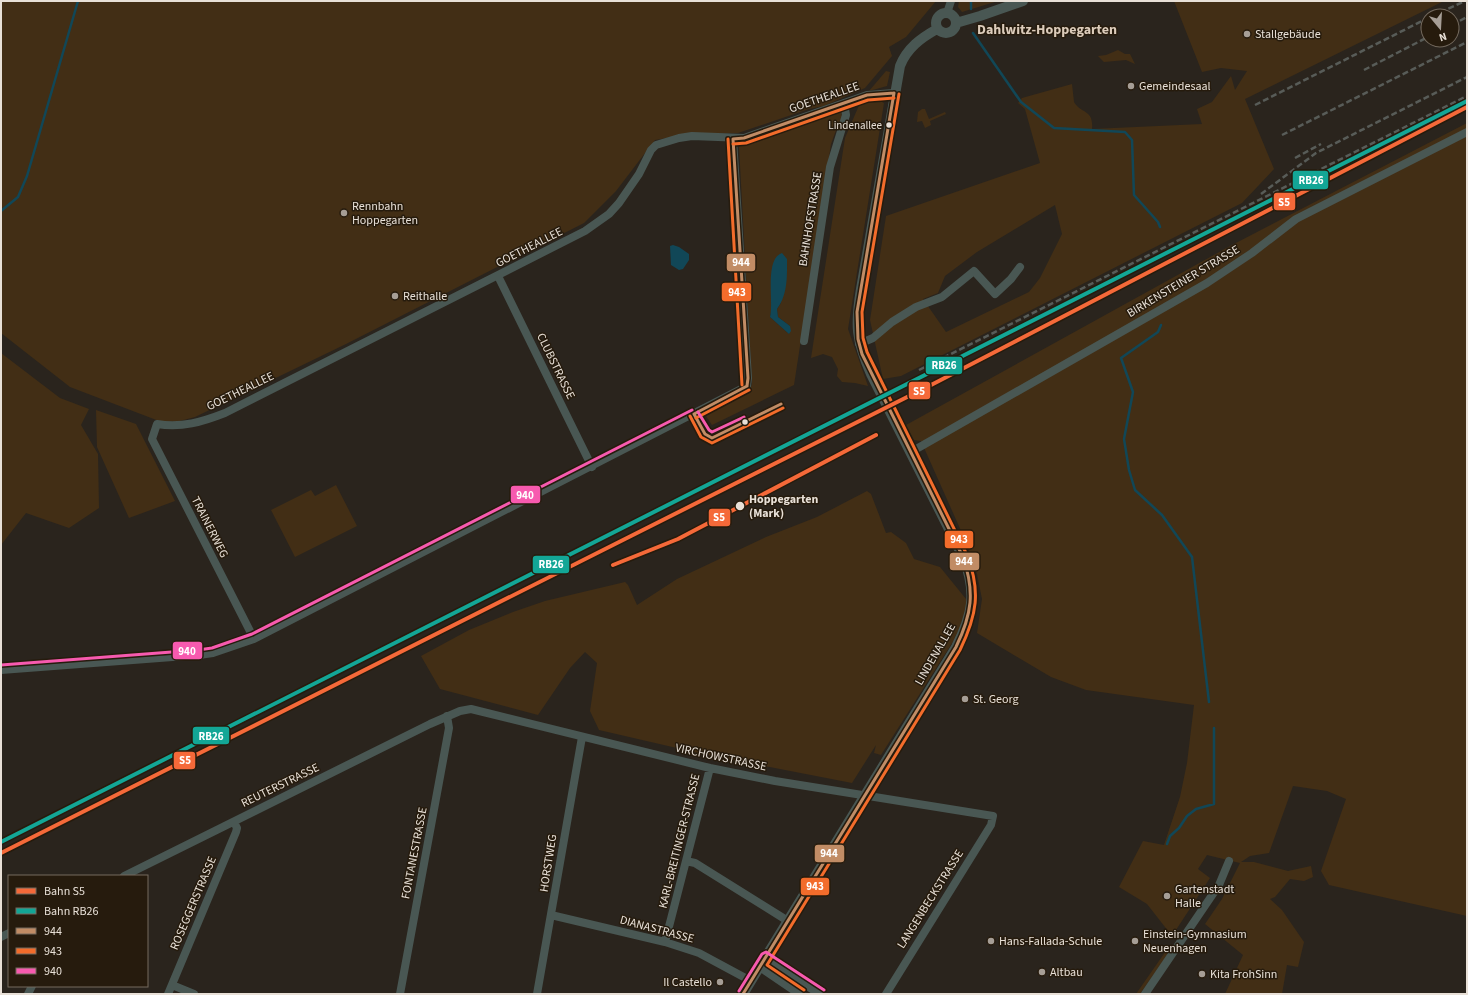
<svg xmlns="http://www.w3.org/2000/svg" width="1468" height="995" font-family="'Source Sans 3',sans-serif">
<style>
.green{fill:#422e15;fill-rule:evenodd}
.water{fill:#114757}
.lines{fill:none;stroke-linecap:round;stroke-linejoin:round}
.stream{stroke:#114757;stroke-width:2.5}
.minor{stroke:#495753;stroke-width:8}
.tertiary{stroke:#495753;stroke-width:10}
.rail{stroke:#585c58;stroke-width:2.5;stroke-dasharray:6 3;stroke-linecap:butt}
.bus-1-casing{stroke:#261b0d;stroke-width:6}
.bus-2-casing{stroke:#261b0d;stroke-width:6}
.bus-3-casing{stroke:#261b0d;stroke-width:6}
.bus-1{stroke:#c18c65;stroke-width:3}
.bus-2{stroke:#f36c2b;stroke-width:3}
.bus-3{stroke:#f75aaf;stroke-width:3}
.rail-1-casing{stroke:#261b0d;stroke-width:7}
.rail-2-casing{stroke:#261b0d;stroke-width:7}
.rail-1{stroke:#f56939;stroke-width:4}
.rail-2{stroke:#13a696;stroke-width:4}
.poi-dot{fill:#a69e96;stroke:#261b0d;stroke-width:1.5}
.bus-dot{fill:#e8e0d7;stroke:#261b0d;stroke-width:1.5}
.labels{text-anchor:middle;stroke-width:3;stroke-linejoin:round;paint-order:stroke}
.bus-label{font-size:11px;fill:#e8e0d7;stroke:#261b0d;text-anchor:end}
.poi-label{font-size:12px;fill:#e8e0d7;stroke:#261b0d;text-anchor:start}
.street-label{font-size:12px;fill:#e8e0d7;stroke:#261b0d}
.stop-label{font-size:12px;font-weight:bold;fill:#e8e0d7;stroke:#261b0d;text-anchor:start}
.quarter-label{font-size:14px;font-weight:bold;fill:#dcccbb;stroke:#261b0d}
.line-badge{stroke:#261b0d;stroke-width:1.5}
.badge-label{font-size:11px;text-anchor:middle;font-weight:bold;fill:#fff}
</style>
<rect width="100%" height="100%" fill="#2a241d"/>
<path class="green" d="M1,1H936L906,37L889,47L892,56L865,88L824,106L809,109L738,133L691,134L655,140L616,191L584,223L346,344L195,417L176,422L159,421L70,387L1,333Z
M959,1H998L962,12L958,7Z
M1174,1H1444L1245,99L1274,169L1242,203L901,376L883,379L870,320L886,216L1040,163L1025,109L1018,103L1022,98L1072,84L1074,102C1081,114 1094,109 1092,129L1202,124L1197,109L1212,102L1231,76L1235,90L1247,71L1221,68L1202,72ZM1055,205L1062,234L1040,278L1029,292L946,332L923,299L938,293L945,276L977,252Z
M1118,50L1125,54H1130L1135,64L1126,60L1104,62L1098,56L1106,55Z
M886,71L890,72L887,86L869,91Z
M878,100L884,103L848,329L868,386L855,383L842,382L837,376L838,369L832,357L823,354L811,358L845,138L860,103Z
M838,109L841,111L843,121L839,122L831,144L794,385L712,425L704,413L750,389L752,384L739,147L742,143L751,139ZM781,303L777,309L778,317L790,326L789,334L770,317L772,308Z
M922,109H925L929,119L945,112L946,114L930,121L931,125L925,128L922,121L917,122L918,112Z
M1467,123V916L1329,885L1321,871L1346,799L1327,791L1293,786L1269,853L1250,856L1241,862H1254L1288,871L1311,866L1313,877L1304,881L1290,879L1275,897L1270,899L1282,910L1304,942L1298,967L1287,965L1282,994H1225L1243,955L1205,924L1222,899L1240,863L1207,855L1198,869L1210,878L1172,936L1147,904L1119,887L1143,841L1164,845L1180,797L1187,763L1194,705L1086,690L1051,677L977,633L982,599L977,574L966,542L921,441L914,440L906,425L1232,245Z
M1,353L60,398L89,409L81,425L98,454L99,508L69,528L26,513L1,545Z
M96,410L136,424L175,501L129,518L97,447Z
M336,485L357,526L295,557L271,510L311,490L315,496Z
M867,491L871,494L886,533L891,532L906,543L914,559L940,567L966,599L967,609L961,629L881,755L874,753L876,745L852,783L707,755L599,730L590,711L597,663L585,652L570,668L538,715L440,689L421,656L469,630L513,612L545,601L625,582L628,585L637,605L677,579L766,537L817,517Z
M1168,948L1170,951L1140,994H1136Z"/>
<path class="water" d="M673,245L679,247L689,254V260L683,269L679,270L671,265L670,246Z
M782,253L787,259C787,276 788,294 777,309L778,317L790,326L791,331L789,334L770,317C774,302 764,259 782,253Z"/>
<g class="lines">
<path class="stream" d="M971,9V1
M973,33L1021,102L1054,128L1125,132L1132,140L1134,195L1158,222L1160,227
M1,211L18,197L27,176L78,1
M1161,325L1158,332L1121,358L1133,392L1124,439L1129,470L1135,490L1162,515L1192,557L1209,702
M1167,844L1170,836L1179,828L1187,816L1196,809L1214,804V728"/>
<path class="minor" d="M947,13L951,1
M498,276L592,467
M804,341L830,167L846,115L844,103
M859,344L873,338L892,322L916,307L942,297L974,271L995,294L1011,279L1020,267
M911,452L1207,283L1252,253L1296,219L1467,132
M254,639L152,439L157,424C182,428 202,422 225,413L585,231L609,214L619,203L639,174L651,150L656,145L679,138L692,136L744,138L867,95L894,93
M1,670L199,655L213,653L254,639L747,386L748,378L733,139
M686,861L695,863L788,921
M124,876L430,724L460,711L471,709L710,768L775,781L993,816L991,825L886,994
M551,915L665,942L699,953L751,981
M1,937L9,933
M665,942L710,768
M172,985L194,994
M28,994L32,986
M168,994L236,832L237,828L234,822
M400,994L449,728L447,716
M537,994L582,737
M1145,994L1219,885L1229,861"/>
<path class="tertiary" d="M936 23a10 10 0 1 1 20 0a10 10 0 1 1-20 0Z
M956,23L980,16L1023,1
M766,957L821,994
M760,966L801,994
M743,994L956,647C973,614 977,592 963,557L871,374C856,340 855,325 861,289L900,66C907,48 921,38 937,29"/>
<path class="rail" d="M1432,16L1465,1
M1452,25L1467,17
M1364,70L1428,37
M1255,105L1428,18
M1282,135L1467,42
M1295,158L1321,144
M1261,194L1316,153L1467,77
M919,370L1467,96"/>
<g class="bus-1-casing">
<path id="bus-1" d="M733,139L748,378L747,386
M733,139L744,138L867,95L894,93
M694,414L705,434L712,438L781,404
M694,414L747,386
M743,994L956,647C972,614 975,592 963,557L862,354L858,339L857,312L894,93"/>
</g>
<g class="bus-2-casing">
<path id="bus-2" d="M728,139L742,385
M733,144L746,143L868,100L894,98
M690,416L701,437L712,443L783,408
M696,418L749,390
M804,990L767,965L960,650C977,615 981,591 967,555L867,352L863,338L862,312L899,94"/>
</g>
<g class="bus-3-casing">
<path id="bus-3" d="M698,412L709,430L712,432L744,417
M1,665L198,650L212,648L252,634L692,410
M739,991L762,954L766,952L824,990"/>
</g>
<use href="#bus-1" class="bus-1"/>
<use href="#bus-2" class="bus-2"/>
<use href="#bus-3" class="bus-3"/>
<g class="rail-1-casing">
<path id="rail-1" d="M613,565L678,539L876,435
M1,853L933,384L1467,107"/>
</g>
<g class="rail-2-casing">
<path id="rail-2" d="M1,842L1467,101"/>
</g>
<use href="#rail-1" class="rail-1"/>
<use href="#rail-2" class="rail-2"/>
</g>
<g class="poi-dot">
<circle cx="1247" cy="34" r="4"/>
<circle cx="1131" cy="86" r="4"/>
<circle cx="344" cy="213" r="4"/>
<circle cx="395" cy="296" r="4"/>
<circle cx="965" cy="699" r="4"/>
<circle cx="1167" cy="896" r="4"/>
<circle cx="991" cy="941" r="4"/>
<circle cx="1135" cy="941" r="4"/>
<circle cx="1042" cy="972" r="4"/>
<circle cx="1202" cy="974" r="4"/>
<circle cx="720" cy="982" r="4"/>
</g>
<g class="bus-dot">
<circle cx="889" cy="125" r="3.5"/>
<circle cx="745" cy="422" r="3.5"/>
<circle cx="740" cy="506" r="5"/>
</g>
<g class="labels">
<g class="bus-label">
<text x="882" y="129">Lindenallee</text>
</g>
<g class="poi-label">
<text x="1255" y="38">Stallgebäude</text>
<text x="1139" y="90">Gemeindesaal</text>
<text x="352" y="210">Rennbahn<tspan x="352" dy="14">Hoppegarten</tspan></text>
<text x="403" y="300">Reithalle</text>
<text x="973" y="703">St. Georg</text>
<text x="1175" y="893">Gartenstadt<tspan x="1175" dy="14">Halle</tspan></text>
<text x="1143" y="938">Einstein-Gymnasium<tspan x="1143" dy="14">Neuenhagen</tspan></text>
<text x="999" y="945">Hans-Fallada-Schule</text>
<text x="1050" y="976">Altbau</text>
<text x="1210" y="978">Kita FrohSinn</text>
<text x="712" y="986" text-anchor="end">Il Castello</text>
</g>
<g class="street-label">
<text transform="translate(824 97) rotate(-19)" y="4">GOETHEALLEE</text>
<text transform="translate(810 219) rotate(-81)" y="4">BAHNHOFSTRASSE</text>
<text transform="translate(529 247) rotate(-27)" y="4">GOETHEALLEE</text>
<text transform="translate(1183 281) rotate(-31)" y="4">BIRKENSTEINER STRASSE</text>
<text transform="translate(556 366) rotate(64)" y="4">CLUBSTRASSE</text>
<text transform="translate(240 391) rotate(-26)" y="4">GOETHEALLEE</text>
<text transform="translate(210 527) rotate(63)" y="4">TRAINERWEG</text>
<text transform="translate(935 654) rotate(-60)" y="4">LINDENALLEE</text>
<text transform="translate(721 757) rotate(12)" y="4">VIRCHOWSTRASSE</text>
<text transform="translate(280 785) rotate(-26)" y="4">REUTERSTRASSE</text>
<text transform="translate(679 841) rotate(-76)" y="4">KARL-BREITINGER-STRASSE</text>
<text transform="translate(414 853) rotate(-79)" y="4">FONTANESTRASSE</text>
<text transform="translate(548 863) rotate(-81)" y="4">HORSTWEG</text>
<text transform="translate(930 899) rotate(-58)" y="4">LANGENBECKSTRASSE</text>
<text transform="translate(193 903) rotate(-67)" y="4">ROSEGGERSTRASSE</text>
<text transform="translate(657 929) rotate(15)" y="4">DIANASTRASSE</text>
</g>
<g class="stop-label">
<text x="749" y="503">Hoppegarten<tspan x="749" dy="14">(Mark)</tspan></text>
</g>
<g class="quarter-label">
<text x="1047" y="34">Dahlwitz-Hoppegarten</text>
</g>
</g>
<g class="line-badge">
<rect x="1292" y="170" width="37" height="20" rx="4" fill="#13a696"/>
<rect x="1273" y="192" width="23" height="19" rx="4" fill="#f56939"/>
<rect x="726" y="253" width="30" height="19" rx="4" fill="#c18c65"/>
<rect x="721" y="282" width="31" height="20" rx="4" fill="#f36c2b"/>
<rect x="925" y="356" width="38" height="19" rx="4" fill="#13a696"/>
<rect x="908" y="381" width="23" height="19" rx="4" fill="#f56939"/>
<rect x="510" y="485" width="31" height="19" rx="4" fill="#f75aaf"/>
<rect x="708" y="508" width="23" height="19" rx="4" fill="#f56939"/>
<rect x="944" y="530" width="30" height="19" rx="4" fill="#f36c2b"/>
<rect x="949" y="552" width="31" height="19" rx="4" fill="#c18c65"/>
<rect x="532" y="555" width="38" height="19" rx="4" fill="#13a696"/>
<rect x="172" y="641" width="31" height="19" rx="4" fill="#f75aaf"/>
<rect x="192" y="726" width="38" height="19" rx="4" fill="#13a696"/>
<rect x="173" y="751" width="23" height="19" rx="4" fill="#f56939"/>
<rect x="814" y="844" width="31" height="19" rx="4" fill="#c18c65"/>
<rect x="800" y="877" width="30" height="19" rx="4" fill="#f36c2b"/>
</g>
<g class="badge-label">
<text x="1311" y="184">RB26</text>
<text x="1284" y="206">S5</text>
<text x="741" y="266">944</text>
<text x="737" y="296">943</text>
<text x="944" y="369">RB26</text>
<text x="919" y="395">S5</text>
<text x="525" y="499">940</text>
<text x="719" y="521">S5</text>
<text x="959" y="543">943</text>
<text x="964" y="565">944</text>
<text x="551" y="568">RB26</text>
<text x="187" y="655">940</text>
<text x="211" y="740">RB26</text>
<text x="185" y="764">S5</text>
<text x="829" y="857">944</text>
<text x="815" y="890">943</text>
</g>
<rect width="1468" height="995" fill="none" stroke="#e8e0d7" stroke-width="4"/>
<rect x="8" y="875" width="140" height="112" fill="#261b0d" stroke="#746a5e"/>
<rect x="16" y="888" width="20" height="6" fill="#f56939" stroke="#746a5e"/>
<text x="44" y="895" font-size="12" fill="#e8e0d7">Bahn S5</text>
<rect x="16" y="908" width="20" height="6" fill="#13a696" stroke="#746a5e"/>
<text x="44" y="915" font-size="12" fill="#e8e0d7">Bahn RB26</text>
<rect x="16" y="928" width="20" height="6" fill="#c18c65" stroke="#746a5e"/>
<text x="44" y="935" font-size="12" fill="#e8e0d7">944</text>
<rect x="16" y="948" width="20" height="6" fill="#f36c2b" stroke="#746a5e"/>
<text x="44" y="955" font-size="12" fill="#e8e0d7">943</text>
<rect x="16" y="968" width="20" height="6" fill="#f75aaf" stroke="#746a5e"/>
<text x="44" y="975" font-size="12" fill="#e8e0d7">940</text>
<g transform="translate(1440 28) rotate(162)"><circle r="19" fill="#261b0d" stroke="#746a5e"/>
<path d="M0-3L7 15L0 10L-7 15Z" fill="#a69e96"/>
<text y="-6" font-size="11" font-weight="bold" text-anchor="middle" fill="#e8e0d7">N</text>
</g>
</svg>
